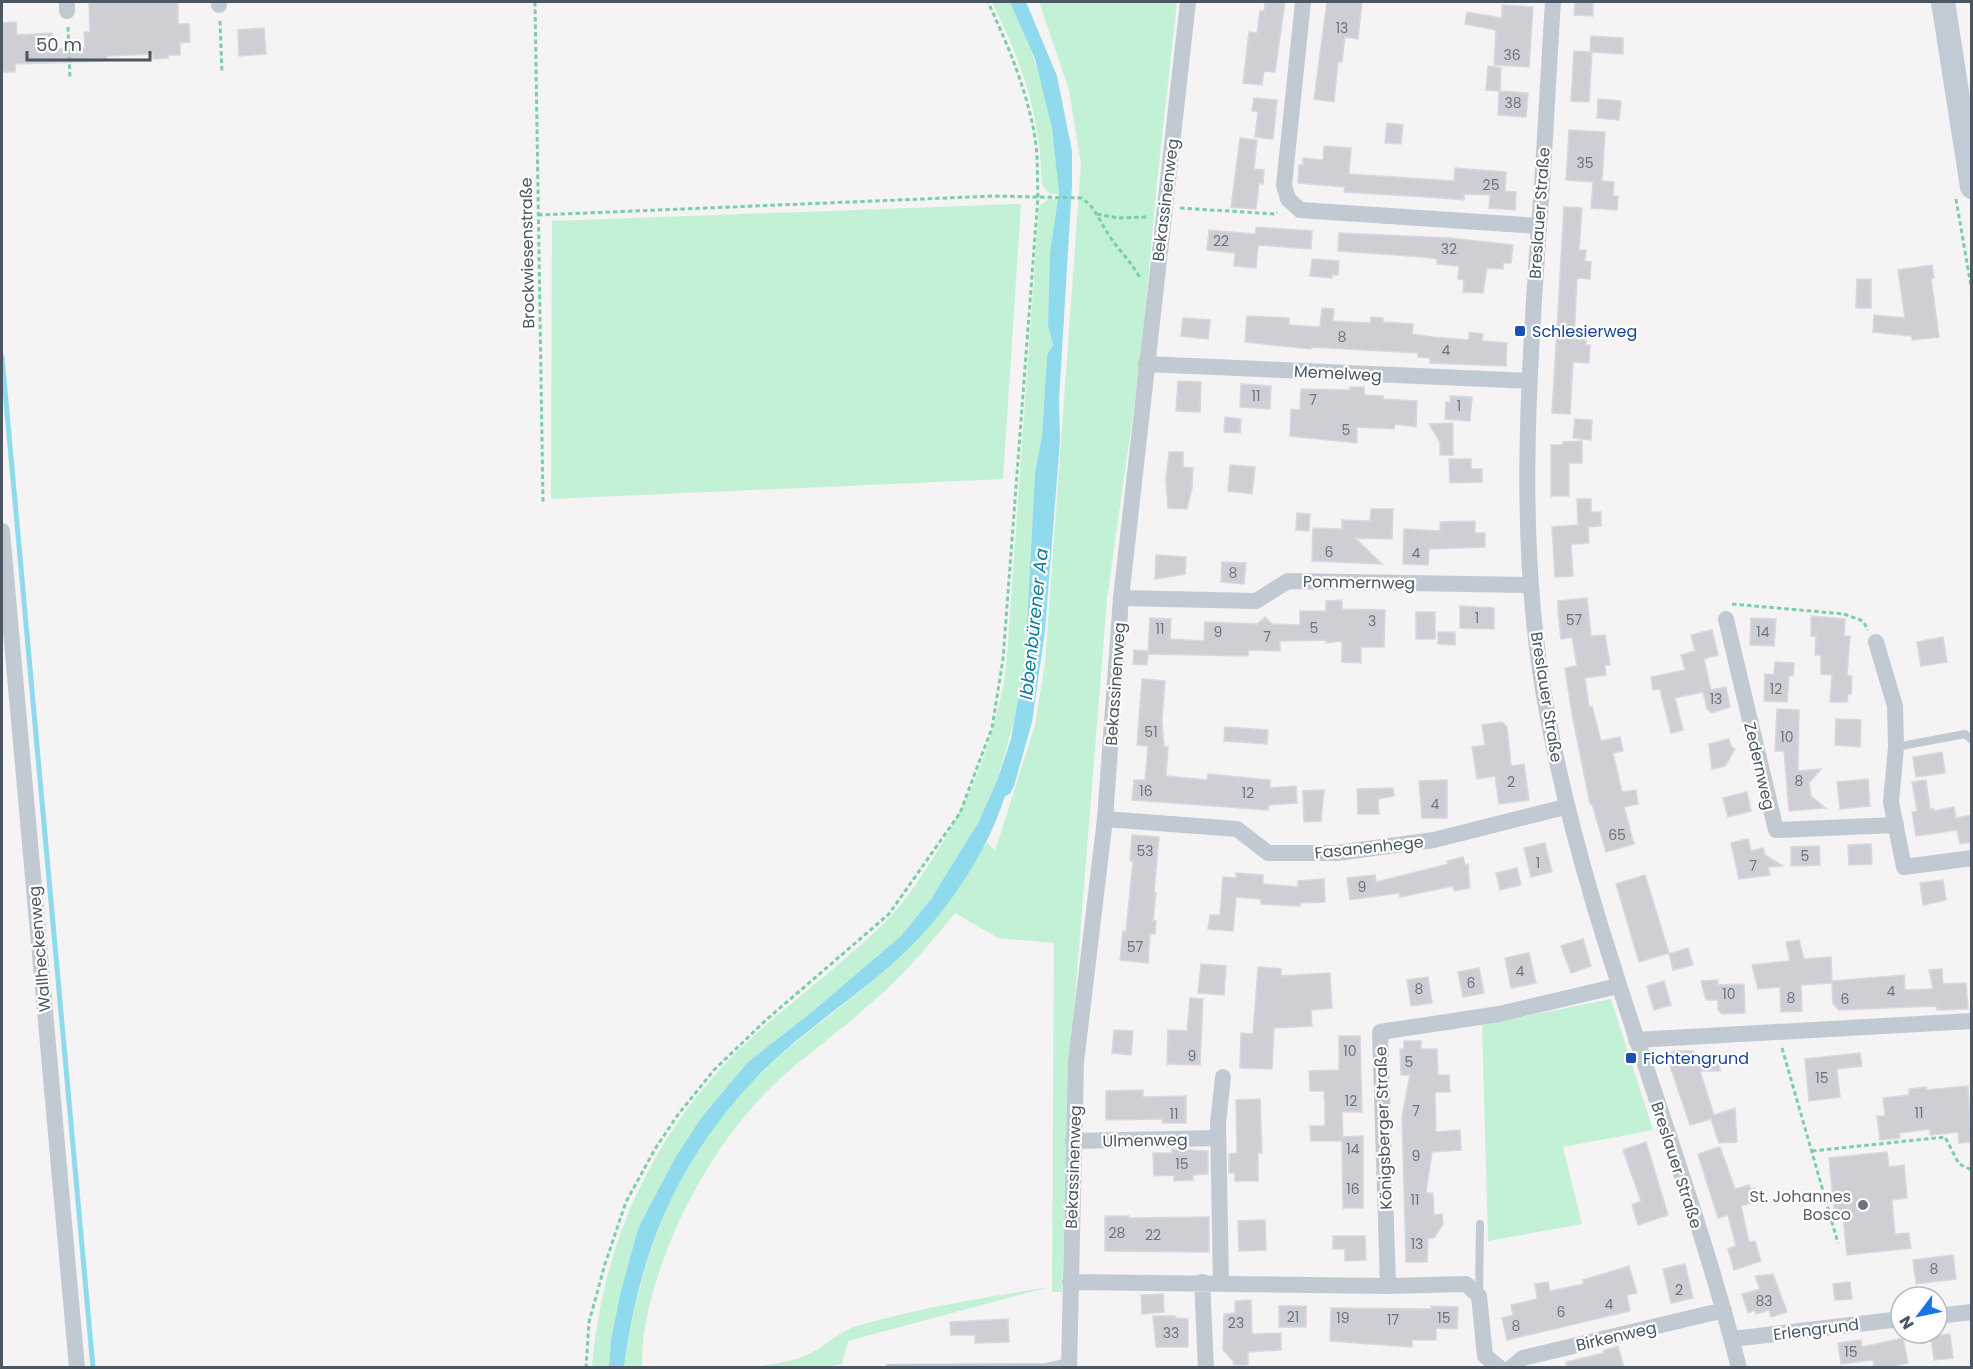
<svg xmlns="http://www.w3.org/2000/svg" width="1973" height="1369" font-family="Poppins,sans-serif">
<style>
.green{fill:#c3f1d5}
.water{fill:#90daee}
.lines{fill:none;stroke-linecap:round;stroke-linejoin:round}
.stream{stroke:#90daee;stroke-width:5}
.building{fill:#cdcfd5;stroke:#d7d9de;stroke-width:1.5}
.path{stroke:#7ad0a6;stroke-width:3;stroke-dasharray:4.5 3;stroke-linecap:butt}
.service{stroke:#c1cad2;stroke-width:8}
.minor{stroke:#c1cad2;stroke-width:16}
.secondary{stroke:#c1cbd6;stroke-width:24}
.transit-dot{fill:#1a4fb4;stroke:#fff;stroke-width:2}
.worship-dot{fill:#6b7280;stroke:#fff;stroke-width:2}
.labels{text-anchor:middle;stroke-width:4.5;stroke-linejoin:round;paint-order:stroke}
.number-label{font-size:14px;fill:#6b747e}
.street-label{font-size:16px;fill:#4a5661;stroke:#fff}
.transit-label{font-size:16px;fill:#164399;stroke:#fff;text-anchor:start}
.worship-label{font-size:16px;fill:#5b616d;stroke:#fff;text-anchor:end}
.water-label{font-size:18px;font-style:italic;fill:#0c7c9b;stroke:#fff}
</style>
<rect width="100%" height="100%" fill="#f5f3f3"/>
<path class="green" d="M992,2H1010C1038,58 1059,131 1059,194H1050L1042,185C1040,113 1023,66 992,2Z
M1039,2H1177L1158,173L1140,364L1107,599L1070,1061L1062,1292H1052L1054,943L998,938L955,913C926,949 897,982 861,1012C830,1039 796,1062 767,1091C721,1139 685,1199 663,1261C651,1294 641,1332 642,1367L624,1368C639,1259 676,1158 756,1078C795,1039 843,1008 885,970C926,933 957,889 987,842L995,851L1035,725L1045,663L1081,164L1069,90Z
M1049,199H1058L1050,252L1048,326L1053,345L1047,355L1042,436L1035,473L1025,660L1017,711L997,781L978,823L931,899L901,936L813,1011L748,1062L701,1118L675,1158L639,1226L611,1340L609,1367L592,1368C601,1254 645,1149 724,1065C774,1012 836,972 887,920C905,902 919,880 933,858C972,797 994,742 1006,669L1039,206Z
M1021,204L1003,479L551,499L552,221Z
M1611,999L1653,1130L1563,1147L1582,1224L1488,1241L1482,1025Z
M1049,1287L848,1341L842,1364L822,1368L757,1367C778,1363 800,1361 818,1349C831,1341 841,1331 857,1326C920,1307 985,1298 1049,1287Z"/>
<path class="water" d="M1010,2H1026L1057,76L1072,151V185L1059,400L1060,441L1045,631L1032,722L1014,786L1010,794L1005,796C984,862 936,928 883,972C840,1008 792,1040 754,1080C675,1164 639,1255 624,1367H609L611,1340L621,1291L639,1226L675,1158L701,1118L748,1062L813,1011L901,936L931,899L978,823L997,781L1011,739L1025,662L1035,473L1042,436L1047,355L1053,345L1048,326L1050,252L1059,192L1052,128L1035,59Z"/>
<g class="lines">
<path class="stream" d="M2,357L93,1368"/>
</g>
<path class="building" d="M89,2H178V24H189L190,42L180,43V55H168V58L153,59V54L107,56V61L15,64V72H2V23L16,22L17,35L52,33L53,49L85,48L84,32H90Z
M1265,2H1285L1275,72L1264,71L1262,85L1243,83L1249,32L1257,33L1260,11H1264Z
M1327,2H1362L1358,39L1345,37L1342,62H1338L1334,102L1314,99Z
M1575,2H1593V16L1574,15Z
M1502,5L1533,7L1529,67L1494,65L1496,30L1465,24L1467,12L1502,18Z
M264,28L266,54L239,56L238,30Z
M1591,36L1623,38V54L1590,52Z
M1574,51L1592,52L1589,102L1571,101Z
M1488,66L1501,68L1500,91L1528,93L1526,117L1498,115L1499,91L1486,90Z
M1254,98L1277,100L1273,139L1255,137L1258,112L1252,111Z
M1598,99L1621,101L1619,120L1597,118Z
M1387,123L1403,125L1401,144L1385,143Z
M1569,130L1605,132L1602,181L1614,182L1613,196H1618L1617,210L1591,208L1593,182L1566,180Z
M1240,138L1257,140L1254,169L1264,170L1263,184L1259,183L1256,209L1231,207Z
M1324,146L1351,148L1349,174L1454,181L1455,168L1506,172L1505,191L1516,192L1515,210L1489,208L1490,195L1464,194V200L1426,197L1344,192L1345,187L1298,183L1299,165H1303V158L1323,160Z
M1564,207L1582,208L1579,250H1586L1585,261L1591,262L1590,279L1577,278L1574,339L1586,340V345H1590L1589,363L1573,362L1570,414L1552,413Z
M1256,227L1312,231L1311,249L1258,245L1256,268L1234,266L1235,253L1207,250L1209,230L1255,234Z
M1339,233L1450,238L1513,245L1511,263H1503V269L1487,268L1483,293L1463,292L1464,280L1458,279L1459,266L1437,264V259L1424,257L1338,251Z
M1312,259L1339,261L1338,275H1332V278L1310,276Z
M1932,265L1934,278H1931L1939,337L1912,340V336L1873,332L1874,315L1905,318L1898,270Z
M1857,279H1871V308H1856Z
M1322,308L1334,309L1333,321L1370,323L1371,317L1383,318V322L1413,324L1412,334L1432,337L1469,340V332L1483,334L1482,341L1507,343L1506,366L1430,363V358L1418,357V353L1311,347V349L1245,342L1247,316L1289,318V325L1320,327Z
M1183,318L1210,320L1208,339L1181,336Z
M1178,381L1201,382L1200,412L1176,411Z
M1241,384L1271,386L1270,409L1240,407Z
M1350,387H1364V395L1383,396V399L1417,401L1416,427L1395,424L1394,429L1357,427V443L1290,436L1291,409L1300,410L1301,389L1350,390Z
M1450,396L1472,397L1470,421L1445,419L1446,402L1450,403Z
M1225,417L1241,419L1240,433L1224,432Z
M1575,419L1592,420L1591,440L1573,438Z
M1453,423V455H1440V442L1429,424Z
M1582,441V463H1569V496H1551V445H1563V442Z
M1169,452H1183V467L1193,468L1192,488L1187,509L1168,508L1166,480Z
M1449,459H1471V469H1482V482L1450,483Z
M1230,465L1255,467L1252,494L1228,491Z
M1577,499H1591V512H1601V526L1588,527L1589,543L1571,544L1573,576L1555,577L1552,527L1578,525Z
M1371,509H1393L1392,539L1355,538L1382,564L1312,561L1313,528L1342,529V520L1370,521Z
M1297,513L1310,514L1309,531L1296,530Z
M1475,521V533H1485V547L1429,549L1428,565L1403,564L1404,529L1440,531V522Z
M1156,555L1186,557L1185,574L1155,579Z
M1222,562L1246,563L1244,584L1221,582Z
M1587,598L1591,636L1605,635L1610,665H1605L1606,675L1585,678L1589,707L1592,706L1601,741L1620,737L1623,751L1613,753L1622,792L1636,790L1638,804L1624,807L1634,844L1606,852L1592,804H1590L1572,714L1565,668L1577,666L1572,637L1561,639L1558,612V601Z
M1342,600V609L1385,610L1384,647H1361V663L1342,662V641L1326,643V640L1280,641V651L1249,650L1248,656L1148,654L1150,618L1171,619L1170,639L1204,641L1205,622L1257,624L1265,617L1272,624L1300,625V611H1326V601Z
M1460,606L1494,608V629L1460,628Z
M1416,612H1435V639H1416Z
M1811,616L1845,619L1844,636H1850L1847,675L1852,676L1851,694H1848L1847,702H1830L1832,675L1821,674V655H1815L1816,636H1811Z
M1751,618L1776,619L1774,646L1750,645Z
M1712,630L1718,655L1704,659L1711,690L1726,687L1730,707L1712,713L1707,709L1703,692L1675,698L1683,730L1671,733L1660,689L1653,690L1651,677L1685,670L1681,655L1695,651L1691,635Z
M1438,632H1455V645L1438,644Z
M1943,637L1947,662L1921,666L1917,642Z
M1134,650L1148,651L1147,665L1133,664Z
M1775,662L1794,663L1793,676H1789L1787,702L1764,701L1765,674L1774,675Z
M1142,679L1165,681L1162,720L1164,747H1168L1166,776L1207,780L1208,774L1270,780V788L1296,786L1297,803L1268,805V810L1132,800L1134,780H1145L1148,746L1137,745Z
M1777,709L1799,710L1798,771L1821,769L1809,783L1811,796L1825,808L1789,811L1784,751H1775Z
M1836,719L1861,720L1860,747L1835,745Z
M1502,722L1507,727L1511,766L1524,764L1529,800L1499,804L1495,776L1477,779L1472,747L1485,745L1482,725Z
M1225,727L1268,730L1267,744L1224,741Z
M1729,739L1731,746L1735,749L1725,766L1712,769L1709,744Z
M1942,752L1945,773L1916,777L1913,757Z
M1868,779L1870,806L1840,809L1837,782Z
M1447,780V818H1422L1419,781Z
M1926,780L1930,809H1934V811L1954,807L1956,818L1971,815V842L1960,844L1957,830L1916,836L1912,812L1917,811L1912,782Z
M1393,788L1394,796L1378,799L1379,814H1358L1357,789Z
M1324,790L1321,821L1304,822L1303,791Z
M1747,792L1751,811L1728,817L1723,798Z
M1132,835L1159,837L1154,893H1156L1153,921H1156L1155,934H1150L1148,963L1120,960L1123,931L1126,932L1133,861H1130Z
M1748,839L1751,851L1763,848L1765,855L1783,866L1768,867L1770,875L1739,879L1731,843Z
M1545,843L1552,872L1531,877L1524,848Z
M1871,844L1872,864L1849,865L1848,845Z
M1819,846L1820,865L1791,866V847Z
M1463,857L1465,865L1468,864L1470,888L1454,891L1453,886L1400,897L1399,893L1350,900L1347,878L1375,875L1376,882L1448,864L1447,861Z
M1517,868L1521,885L1500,890L1496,873Z
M1236,873L1263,875V884L1298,887V881L1324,879L1325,902L1300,903V906L1261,904V899L1236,897L1233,931L1208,929L1210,915H1220L1223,877L1236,878Z
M1645,875L1669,953L1639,962L1616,884Z
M1943,880L1946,900L1923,905L1920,883Z
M1583,939L1591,966L1571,973L1561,946Z
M1799,940L1804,959L1831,957L1832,981L1904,975L1905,990L1933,989L1929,970L1942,969L1943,984L1966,983L1968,1009L1937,1010L1936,1006L1839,1010L1833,1004L1832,983L1801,985L1802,1011L1781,1012L1780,987L1758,989L1752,965L1790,961L1786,942Z
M1688,948L1693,965L1673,970L1669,954Z
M1529,953L1536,983L1511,988L1505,958Z
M1201,964L1226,966L1224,995L1198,993Z
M1258,967L1281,969V976L1330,973L1332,1008L1311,1010L1312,1026L1274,1028L1272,1069L1240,1068L1241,1033L1253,1034Z
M1479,968L1484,993L1463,997L1458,972Z
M1428,977L1432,1003L1411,1006L1407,980Z
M1718,980V985L1744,984L1745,1013L1722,1014L1718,1010V1000H1706L1701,981Z
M1664,981L1671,1005L1654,1010L1647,986Z
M1190,998L1203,999L1200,1065L1167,1064L1168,1030L1187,1031Z
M1114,1030L1133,1031L1131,1055L1112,1053Z
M1339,1036H1360L1362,1112H1342L1343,1137L1363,1136V1208H1343L1342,1141H1311L1310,1126H1325V1104L1324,1091H1310L1309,1071L1339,1070Z
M1404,1041H1421V1049H1437L1438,1075H1449L1450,1092H1435L1436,1132L1460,1130L1461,1150L1432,1152L1426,1193H1433L1434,1215L1442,1214L1443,1224L1434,1238H1428L1427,1262H1406L1402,1116L1410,1075H1401L1400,1049H1404Z
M1675,1051H1693L1695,1055L1719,1054L1720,1071H1700L1714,1115L1735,1108L1737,1142L1719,1143L1711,1119L1690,1125L1666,1054Z
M1860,1053L1862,1066L1837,1069L1840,1097L1809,1101L1805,1059Z
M1968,1086L1971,1142L1959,1143L1958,1132L1930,1135V1129L1899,1133L1900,1138L1880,1140L1877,1116H1885L1883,1098L1909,1095V1089L1926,1087V1090Z
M1143,1090V1097L1186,1096V1123H1162V1119L1106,1120V1091Z
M1260,1099L1262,1153H1258V1181H1235V1173H1229V1154L1237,1153L1236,1100Z
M1646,1142L1668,1215L1638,1225L1632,1205L1641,1201L1623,1150Z
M1720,1147L1735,1189L1749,1185L1751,1189L1755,1188L1759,1201L1741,1206L1749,1242L1755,1241L1761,1261L1734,1270L1728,1249L1736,1246L1728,1215L1718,1218L1698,1154Z
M1172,1149L1208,1151V1174L1193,1175V1180L1174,1181V1175L1154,1176L1153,1153H1172Z
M1887,1152L1889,1167L1904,1165L1907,1198L1892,1200L1895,1234L1909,1233L1911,1248L1847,1255L1843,1217L1835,1218L1829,1158Z
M1105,1216H1129V1218L1209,1217V1252L1105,1251Z
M1265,1220L1266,1250L1239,1251L1238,1221Z
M1333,1236H1365L1366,1260L1345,1261V1249H1333Z
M1953,1255L1956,1279L1916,1284L1913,1260Z
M1685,1264L1693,1298L1671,1303L1663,1269Z
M1629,1266L1637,1293L1627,1295L1630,1311L1507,1340L1502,1318L1513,1315L1511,1305L1537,1299L1535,1284L1548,1282L1550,1291L1584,1284L1583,1280Z
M1773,1274L1787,1312L1771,1317L1769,1310L1756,1314L1755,1310L1748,1313L1742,1294L1760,1289L1755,1276Z
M1850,1282L1852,1299L1835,1300L1833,1284Z
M1163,1294L1164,1312L1142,1314L1141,1295Z
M1251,1300L1252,1334L1281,1333V1350L1248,1352V1365H1234L1233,1361L1223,1350L1224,1314L1235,1313V1301Z
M1279,1306H1306V1327H1279Z
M1431,1306L1458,1307L1457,1329L1436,1328V1340H1412V1347L1330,1341L1331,1308L1431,1309Z
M1153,1316H1175V1318L1188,1319V1347H1156Z
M1008,1319L1009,1342L975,1343V1335H951L950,1322Z
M1950,1334L1953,1358L1934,1360L1931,1336Z
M1903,1338L1908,1363L1889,1368H1874L1873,1360L1841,1364L1838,1343L1861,1340L1862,1347Z
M1618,1346L1624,1368H1566V1362L1604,1353L1603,1351Z"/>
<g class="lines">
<path class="path" d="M535,2L543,503
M220,21L222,73
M68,27L70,79
M1956,199L1972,292
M1180,208L1275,214L1277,212
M1097,214L1118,218L1149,217
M538,215L994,196L1081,198C1095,206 1099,220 1107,232C1117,249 1131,261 1140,278
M1732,604L1844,614L1863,621L1868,630
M1782,1048L1838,1243
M1812,1151L1945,1137L1959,1164L1972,1170
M586,1368L589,1322L605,1264L626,1202L655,1149L677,1116L714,1070L766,1020L889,914L960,813L992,728L1003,659L1038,196C1037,179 1038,162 1036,145C1029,94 1009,48 988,2"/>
<path class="service" d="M1896,747L1965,734L1972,740
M1479,1295L1480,1224
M889,1368L1046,1367L1069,1362"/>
<path class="minor" d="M67,2V11
M219,2V5
M1303,2L1284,185L1288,199L1300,210L1539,226
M1553,2C1548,76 1545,151 1539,226C1528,384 1517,544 1545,701C1585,930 1682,1143 1739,1368
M1146,364L1530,381
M2,531L77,1368
M1121,598L1256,601L1288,581L1531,585
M1726,619L1776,830L1896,825
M1876,642L1895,706L1896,747L1891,802L1904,867L1972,858
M1105,819L1237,829L1268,853H1337L1434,840L1565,807
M1636,1040L1972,1021
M1073,1141L1218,1138
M1070,1282L1388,1286L1380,1032L1499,1014L1618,986
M1202,1282L1206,1368
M1221,1283L1218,1123L1223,1077
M1388,1286L1466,1284L1479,1296L1485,1356L1500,1368
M1937,1316L1972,1312
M1732,1339L1901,1319
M1069,1368L1076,1062L1105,819L1121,598L1188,2
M1511,1368L1523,1358L1724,1310"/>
<path class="secondary" d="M1943,2L1972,187"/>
</g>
<g class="transit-dot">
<rect x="1514" y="325" width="12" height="12" rx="3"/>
<rect x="1625" y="1052" width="12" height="12" rx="3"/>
</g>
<circle class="worship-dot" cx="1863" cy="1205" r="6"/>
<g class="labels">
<g class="number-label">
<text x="1342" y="33">13</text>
<text x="1512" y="60">36</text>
<text x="1513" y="108">38</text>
<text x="1585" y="168">35</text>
<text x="1491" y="190">25</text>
<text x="1221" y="246">22</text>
<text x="1449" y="254">32</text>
<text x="1342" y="342">8</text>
<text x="1446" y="355">4</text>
<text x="1256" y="401">11</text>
<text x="1313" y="405">7</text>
<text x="1459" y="411">1</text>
<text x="1346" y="435">5</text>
<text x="1329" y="557">6</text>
<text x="1416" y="558">4</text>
<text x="1233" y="578">8</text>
<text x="1477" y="623">1</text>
<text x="1574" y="625">57</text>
<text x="1372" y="626">3</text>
<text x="1314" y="633">5</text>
<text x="1160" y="634">11</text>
<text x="1218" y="637">9</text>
<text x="1763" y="637">14</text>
<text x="1267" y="642">7</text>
<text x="1776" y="694">12</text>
<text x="1716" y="704">13</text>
<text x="1151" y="737">51</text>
<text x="1787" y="742">10</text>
<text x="1799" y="786">8</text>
<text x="1511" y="787">2</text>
<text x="1146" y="796">16</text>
<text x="1248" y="798">12</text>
<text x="1435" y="809">4</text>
<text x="1617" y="840">65</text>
<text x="1145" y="856">53</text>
<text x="1805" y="861">5</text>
<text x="1538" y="868">1</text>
<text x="1753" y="871">7</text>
<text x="1362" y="892">9</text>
<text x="1135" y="952">57</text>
<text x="1520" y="976">4</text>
<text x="1471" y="988">6</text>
<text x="1419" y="994">8</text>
<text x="1891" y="996">4</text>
<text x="1729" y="999">10</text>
<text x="1791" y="1003">8</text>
<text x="1845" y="1004">6</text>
<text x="1350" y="1056">10</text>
<text x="1192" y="1061">9</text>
<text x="1409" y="1067">5</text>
<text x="1822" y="1083">15</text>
<text x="1351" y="1106">12</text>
<text x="1416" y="1116">7</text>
<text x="1919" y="1118">11</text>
<text x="1174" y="1119">11</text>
<text x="1353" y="1154">14</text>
<text x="1416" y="1161">9</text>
<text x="1182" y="1169">15</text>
<text x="1353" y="1194">16</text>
<text x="1415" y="1205">11</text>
<text x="1117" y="1238">28</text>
<text x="1153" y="1240">22</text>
<text x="1417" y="1249">13</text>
<text x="1934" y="1274">8</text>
<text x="1679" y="1295">2</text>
<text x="1764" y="1306">83</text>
<text x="1609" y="1309">4</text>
<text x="1561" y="1317">6</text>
<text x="1293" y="1322">21</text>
<text x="1343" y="1323">19</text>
<text x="1444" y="1323">15</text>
<text x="1393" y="1325">17</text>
<text x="1236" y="1328">23</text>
<text x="1516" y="1331">8</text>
<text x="1171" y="1338">33</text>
<text x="1851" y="1357">15</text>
</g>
<g class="street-label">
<text transform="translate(1165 200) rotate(-83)" y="6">Bekassinenweg</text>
<text transform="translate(1539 213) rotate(-86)" y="6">Breslauer Straße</text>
<text transform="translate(527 253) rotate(-91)" y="6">Brockwiesenstraße</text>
<text transform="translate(1338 373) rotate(3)" y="6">Memelweg</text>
<text transform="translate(1359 582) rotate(1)" y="6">Pommernweg</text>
<text transform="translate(1115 684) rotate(-86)" y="6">Bekassinenweg</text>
<text transform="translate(1547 697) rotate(81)" y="6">Breslauer Straße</text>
<text transform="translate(1760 766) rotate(77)" y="6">Zedernweg</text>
<text transform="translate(1369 847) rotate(-6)" y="6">Fasanenhege</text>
<text transform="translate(39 949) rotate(-95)" y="6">Wallheckenweg</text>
<text transform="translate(1383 1128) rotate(-92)" y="6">Königsberger Straße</text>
<text transform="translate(1145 1140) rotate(-1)" y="6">Ulmenweg</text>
<text transform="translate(1677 1165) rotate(72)" y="6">Breslauer Straße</text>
<text transform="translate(1073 1167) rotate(-88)" y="6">Bekassinenweg</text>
<text transform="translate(1816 1329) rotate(-7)" y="6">Erlengrund</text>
<text transform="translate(1616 1336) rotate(-13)" y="6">Birkenweg</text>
</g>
<g class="transit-label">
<text x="1532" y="337">Schlesierweg</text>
<text x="1643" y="1064">Fichtengrund</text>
</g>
<g class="worship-label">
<text x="1851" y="1202">St. Johannes<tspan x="1851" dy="18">Bosco</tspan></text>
</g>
<g class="water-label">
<text transform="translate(1034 624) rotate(-84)" y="6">Ibbenbürener Aa</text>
</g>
</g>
<rect width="1973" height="1369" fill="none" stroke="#4a5661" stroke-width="6"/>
<g transform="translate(1919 1315) rotate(238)"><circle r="28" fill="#ffffff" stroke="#b7bbc0" stroke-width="1.5"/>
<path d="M0-4.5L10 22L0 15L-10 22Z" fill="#1a73e8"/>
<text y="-9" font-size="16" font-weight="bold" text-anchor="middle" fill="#4a5661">N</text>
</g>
<path d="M27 51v9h123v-9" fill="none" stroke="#4a5661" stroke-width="3"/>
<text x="36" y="51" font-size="18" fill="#4a5661" stroke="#ffffff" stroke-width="4.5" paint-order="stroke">50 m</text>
</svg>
